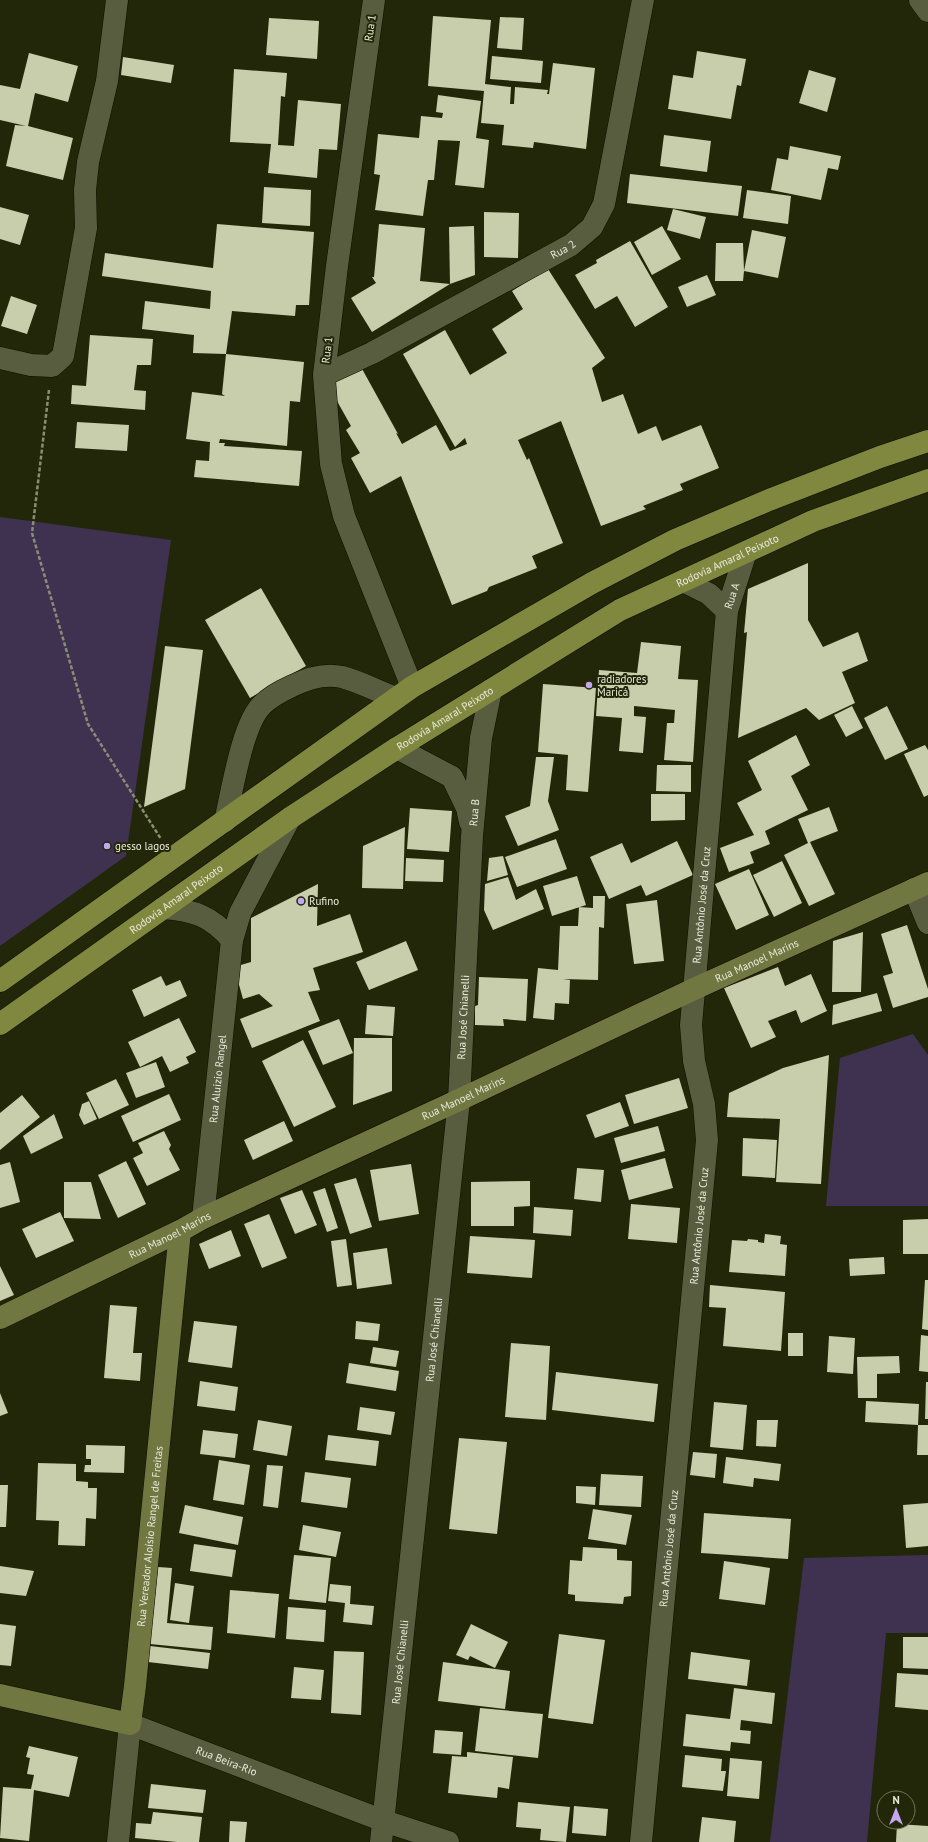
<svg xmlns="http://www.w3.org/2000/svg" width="928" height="1842" font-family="'PT Sans',sans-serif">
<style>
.green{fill:#3f3250}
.building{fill:#c8cdab}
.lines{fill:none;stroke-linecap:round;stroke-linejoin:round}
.minor-casing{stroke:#0d0f00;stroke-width:23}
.major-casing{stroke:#0d0f00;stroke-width:23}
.highway-casing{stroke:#0d0f00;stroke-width:23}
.path{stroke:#8a8d76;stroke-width:2.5;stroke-dasharray:4 2;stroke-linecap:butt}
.minor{stroke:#595d3f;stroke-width:22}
.major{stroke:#707740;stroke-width:22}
.highway{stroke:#808840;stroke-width:22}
.poi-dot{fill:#c5a6f0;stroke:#232709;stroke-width:1.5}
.labels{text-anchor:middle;stroke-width:4;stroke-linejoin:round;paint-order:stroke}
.street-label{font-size:11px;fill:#e7ead9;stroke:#232709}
.poi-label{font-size:11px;fill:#e7ead9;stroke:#232709;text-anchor:start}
</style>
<rect width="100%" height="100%" fill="#232709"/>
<path class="green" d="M0,517L171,540L126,856L0,946Z
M913,1034L928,1055V1206H826L840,1058Z
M928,1555V1633H886L867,1842H770L804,1558Z"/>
<path class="building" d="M433,16L491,20L485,84L511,87L510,104H514L515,87L548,90L547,94H549L553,63L595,68L586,149L534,142L533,148L502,145L504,125L481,123L484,91L428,86Z
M500,17L524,18L522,50L497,48Z
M269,18L319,21L317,59L266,55Z
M697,51L746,59L741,86L737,85L731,119L668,109L673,75L693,78Z
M29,53L78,66L68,102L35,93L28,126L73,138L63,180L6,166L15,125L26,126L0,120V85L20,89Z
M492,56L543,61L541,83L490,79Z
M123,57L174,65L171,83L121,75Z
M234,69L287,73L285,97L281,96L278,145L294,146L298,100L341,104L337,150L319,149L317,178L268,173L271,144L230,142Z
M809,70L836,78L827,112L799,103Z
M438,95L481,101L476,138L489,140L484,188L455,185L460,141L438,140L434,180H428L423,216L375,210L380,175L374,174L378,134L419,138L421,116L442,118L443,113L436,112Z
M664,135L711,141L707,172L660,166Z
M790,146L841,156L838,170L828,168L821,200L771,190L777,158L788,160Z
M630,174L742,186L738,216L627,203Z
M264,187L311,190L310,226L262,223Z
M747,190L791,196L788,224L743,218Z
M0,207L29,215L20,245L0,239Z
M673,209L706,217L700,239L667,230Z
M484,212L519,213L518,258L484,257Z
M217,224L314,232L309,305H296L295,316L232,311L226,354L193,353L194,335L142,329L145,301L210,309L211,291L102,276L105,253L213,268Z
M379,224L425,228L420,281L450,284L372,332L351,298L376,283L372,277H374Z
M474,226L475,275L450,284L449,227Z
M662,226L681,259L652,275L634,242Z
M752,230L786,237L778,278L744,271L743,281H715L716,243H743L744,271Z
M630,241L668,307L635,327L617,296L595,309L575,275L597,263L596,260Z
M548,269L605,358L592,368L602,402L623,394L638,434L656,426L662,441L701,425L719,468L680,484L683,490L643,506L646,509L601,526L561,421L518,440L527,460L529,458L563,543L532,556L537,568L489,587L487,591L452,605L401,476L370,493L351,458L360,453L346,430L351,426L328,385L361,367L398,434L396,433L402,444L436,425L450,451L467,444L465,438L455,447L403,354L445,330L470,375L507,353L492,329L523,309L512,291Z
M707,275L716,295L687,307L678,287Z
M11,296L37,305L27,334L1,326Z
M90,335L153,339L151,365H137L134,390L146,391L145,410L71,404L72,385L86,386Z
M226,354L304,362L300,402L290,401L287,446L220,439L219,443H225L224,446L302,451L299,486L194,477L196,460L209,461L210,442L186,439L192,392L225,396L222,394Z
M77,422L129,425L127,451L75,448Z
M808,563V620L823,647L858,632L868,661L842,672L855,703L819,720L806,708L738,738L747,632L744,633L748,589Z
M261,588L306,666L250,698L205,620Z
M641,642L681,646L678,679L698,680L693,762L664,760L667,723H674L675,710L634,706V716L646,717L643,753L619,751L622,718L596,716L599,670L637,673Z
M165,646L203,650L185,789L144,807Z
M543,684L596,688L588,792L566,790L568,755L538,752Z
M852,706L863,728L846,737L834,715Z
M887,706L908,749L885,760L864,718Z
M796,735L810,765L791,776L808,810L765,831L770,844L750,852L754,863L729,872L720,848L754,835L737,803L762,790L748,761Z
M925,745L928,750V795L924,797L904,754Z
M536,757H554L548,801L559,830L518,846L505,816L530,806Z
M657,765H691V792L656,791Z
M651,794H685V820L651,821Z
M829,807L838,831L810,842L835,894L809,906L784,855L808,843L798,819Z
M410,808L452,811L449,852L407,849Z
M405,827L403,889L362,888L363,846Z
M556,839L567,869L517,887L505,857Z
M677,841L693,875L646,896L641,885L609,899L590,857L622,843L631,863Z
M503,856L508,875L487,881L489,858Z
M406,858L444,860L443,882L405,881Z
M782,861L802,903L774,917L753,875Z
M749,869L769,915L736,930L715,884Z
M577,876L586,905L552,916L543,886Z
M508,877L516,900L536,889L544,909L493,930L484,910L485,884Z
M318,884L317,926L350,914L363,952L313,968L320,990L308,992L320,1021L252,1048L240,1019L273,1006L259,994L243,999L234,967L251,962V918Z
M593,896H605L604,928L599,927L598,980L563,979L570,980L569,1004L555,1003L554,1020L533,1018L538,968L558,970L560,926H578L579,907L593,908Z
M657,900L664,961L634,964L626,904Z
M907,925L928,989V997L893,1008L883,976L893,973L881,934Z
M863,932L861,992H832L833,941Z
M406,941L418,970L369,990L356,962Z
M778,967L785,986L811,974L827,1011L801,1023L796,1010L768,1021L776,1037L751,1048L724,988Z
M161,976L166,986L180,980L187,996L144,1017L132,990Z
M479,977L528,979L526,1021L503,1019L504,1026L475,1025V1006L478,1005Z
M877,993L882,1011L832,1025L833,1005Z
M367,1005L395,1007L393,1036L365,1034Z
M179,1018L196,1052L186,1057L189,1063L170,1072L162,1056L140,1067L128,1042Z
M339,1019L353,1053L323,1065L308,1031Z
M354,1038H392V1091L353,1105Z
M303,1040L336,1107L294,1127L262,1061Z
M829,1055L821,1184L776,1182L780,1119L727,1117L729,1093L783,1068Z
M156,1062L165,1087L136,1098L126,1073Z
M679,1078L688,1108L634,1124L625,1095Z
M116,1079L129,1105L99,1119L86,1093Z
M169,1094L181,1120L133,1142L121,1116Z
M22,1095L40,1117L0,1150V1113Z
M89,1101L97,1119L84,1125L79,1115L82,1104Z
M620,1102L629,1126L595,1138L586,1115Z
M54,1114L63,1138L31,1154L23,1136Z
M284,1121L293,1141L253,1160L244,1140Z
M658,1126L665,1151L621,1163L614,1138Z
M164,1131L171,1145L169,1149L180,1170L147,1186L133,1158L143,1153L138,1143Z
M743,1138L777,1140L775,1178L742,1176Z
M665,1158L673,1188L629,1200L621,1170Z
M126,1161L146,1204L118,1218L98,1175Z
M10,1162L20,1202L0,1208V1165Z
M411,1164L419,1214L379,1221L370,1170Z
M577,1168L604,1170L601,1202L574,1199Z
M356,1178L372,1227L350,1234L334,1184Z
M530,1181V1206L514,1207V1226H471V1182Z
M64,1182H91L101,1219L64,1218Z
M325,1188L338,1228L327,1232L313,1192Z
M302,1190L317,1225L295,1234L280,1198Z
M631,1204L680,1208L677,1243L628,1239Z
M534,1207L573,1210L571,1236L533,1233Z
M60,1212L74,1241L36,1258L22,1229Z
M269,1214L287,1258L262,1268L244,1224Z
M928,1219V1254H903V1220Z
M231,1230L241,1256L209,1269L199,1244Z
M765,1234L781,1236L780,1244L787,1245L785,1276L729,1272L732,1240L747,1241L748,1239L758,1240V1242L764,1243Z
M470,1236L535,1240L532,1278L467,1273Z
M346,1239L352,1285L337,1287L331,1241Z
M387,1248L392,1284L357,1289L353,1253Z
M884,1257L885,1274L850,1276L849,1259Z
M0,1266L14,1295L0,1301Z
M925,1280H928V1330L922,1329Z
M710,1285L785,1292L781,1351L723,1346L726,1308L709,1307Z
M110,1305L137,1307L133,1353H142L140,1381L104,1378Z
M194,1321L237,1326L232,1368L188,1362Z
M356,1321L380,1324L378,1341L355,1339Z
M788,1333H803V1356H788Z
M921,1335L928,1336V1372L919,1371Z
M829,1336L855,1338L853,1374L827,1372Z
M511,1343L550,1346L546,1420L505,1417Z
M373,1347L399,1351L396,1367L370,1363Z
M899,1356L900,1373L877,1374V1398H858L857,1357Z
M349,1363L399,1371L396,1391L346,1383Z
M556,1372L658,1384L654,1422L552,1410Z
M200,1381L238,1387L235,1411L197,1406Z
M926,1382H928V1419H925Z
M0,1393L8,1413L0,1416Z
M866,1401L919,1404L918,1425H928V1455H917L918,1425L865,1422Z
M714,1402L747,1405L743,1450L710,1447Z
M360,1407L395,1412L391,1435L357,1430Z
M258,1420L292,1426L287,1456L253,1450Z
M757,1420H778L776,1447L756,1446Z
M203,1430L238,1434L235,1458L200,1454Z
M328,1435L379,1441L376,1466L325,1460Z
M459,1438L507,1442L497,1534L449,1529Z
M86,1445L125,1446L124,1473L84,1472L85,1465H91V1459H86Z
M693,1452L717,1454L715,1478L690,1475Z
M726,1457L781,1464L779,1481L754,1478L753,1487L723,1483Z
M219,1460L250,1465L244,1505L213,1500Z
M38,1463L76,1464V1481L88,1482V1488H97L96,1519L86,1518L85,1546L58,1545L59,1521L36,1520Z
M267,1465L283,1466L278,1508L263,1506Z
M305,1472L351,1478L347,1508L301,1502Z
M601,1474L643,1476L641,1507L599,1505Z
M0,1485H8L6,1527H0Z
M576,1486L596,1487L595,1505L576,1503Z
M928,1503V1546L906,1548L903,1505Z
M185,1505L243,1517L238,1545L179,1533Z
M593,1509L632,1515L626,1545L588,1539Z
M704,1513L791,1519L788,1559L701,1553Z
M303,1525L341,1532L336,1557L299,1550Z
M194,1544L236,1550L232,1577L190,1571Z
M583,1547L617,1549V1560L632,1561L631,1596L624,1597L623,1604L575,1601V1595L568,1594L570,1560L582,1561Z
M294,1555L331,1558L326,1603L289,1599Z
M724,1561L770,1568L765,1605L719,1599Z
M0,1566L34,1571L26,1596L0,1593Z
M158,1567L172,1568L167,1623L213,1627L211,1650L150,1644Z
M175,1583L194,1586L189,1623L170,1620Z
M330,1584L351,1586L350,1604L374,1606L372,1625L343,1622L345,1603L328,1601Z
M230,1590L279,1594L275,1638L227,1633Z
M288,1607L326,1610L324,1642L286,1639Z
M0,1624L16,1626L11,1666L0,1665Z
M471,1624L508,1642L495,1668L470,1656L468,1660L456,1655Z
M559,1634L605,1640L593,1724L548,1718Z
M903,1637H928V1669L903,1668Z
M150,1646L210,1653L208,1669L148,1662Z
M334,1651L364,1652L361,1715L331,1713Z
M691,1652L750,1660L747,1686L688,1679Z
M443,1662L510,1671L505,1709L438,1701Z
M294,1667L324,1670L321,1700L291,1698Z
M897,1673L928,1675V1710L895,1707Z
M734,1688L775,1693L772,1724L741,1720L740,1730L751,1731L750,1744L731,1742L730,1751L683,1746L686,1714L730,1719Z
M480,1708L543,1714L538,1758L475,1751Z
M435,1730L463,1732L461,1755L433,1753Z
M29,1746L78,1757L69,1797L34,1790L29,1841L0,1838L3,1787L31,1789L34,1775L27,1774L30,1758L26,1757Z
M467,1752L513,1757L509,1789L498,1787L497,1798L448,1793L452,1756L467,1757Z
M685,1755L722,1759L721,1771H726L723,1791L682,1787Z
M730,1758L762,1761L759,1799L727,1796Z
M151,1784L206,1790L203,1813L148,1808Z
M518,1802L570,1807L566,1842L540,1840L541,1829L516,1827Z
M574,1806L608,1809L606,1836L572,1833Z
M153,1812L202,1817L199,1842H177L135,1838L136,1823L151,1824Z
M702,1817L736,1821L734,1842H699Z
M230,1821L247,1822L245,1842H229Z
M897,1824L928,1826V1842H896Z"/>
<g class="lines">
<g class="minor-casing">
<g id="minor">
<path d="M374,0L337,266L324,375L331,464L344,516L412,687"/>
<path d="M920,0L928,11"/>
<path d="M0,358L31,365L52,366L63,356L86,228L85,190L88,162L107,81L117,0"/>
<path id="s1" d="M324,375L372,353L571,245L592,227L604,204L643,0"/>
<path d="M683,581L709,594L727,611"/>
<path d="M397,748L452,777L467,808L470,822"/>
<path d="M225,821C232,793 242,724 262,705C271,696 281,691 292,686C308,678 325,673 342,677C361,682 379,692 396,698"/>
<path d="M914,889L928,923"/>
<path d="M163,908C194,910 211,916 232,940"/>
<path id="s2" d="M203,1218L232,940L240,913L290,818"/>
<path id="s3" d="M118,1842L130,1724L384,1821L448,1842"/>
<path id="s4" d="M381,1842L459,1100L472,836L481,738L491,690"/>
<path id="s5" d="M641,1842L707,1140L704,1104L694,1061L691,1025L727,611L746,552"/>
</g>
</g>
<g class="major-casing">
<g id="major">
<path id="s6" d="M0,1318L180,1231L203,1218L459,1100L694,989L928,883"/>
<path id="s7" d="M0,1695L130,1724L135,1686L180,1231"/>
</g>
</g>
<g class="highway-casing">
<g id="highway">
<path d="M0,981L412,687L592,583L675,540L769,500L880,457L928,441"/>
<path id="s8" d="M0,1024L290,818L397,748L620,610L813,521L928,480"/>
</g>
</g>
<path class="path" d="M49,390L32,533L88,724L161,839"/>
<use href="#minor" class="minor"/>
<use href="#major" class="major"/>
<use href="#highway" class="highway"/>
</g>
<g class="poi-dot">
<circle cx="589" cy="685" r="4"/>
<circle cx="107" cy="846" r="4"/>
<circle cx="301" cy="901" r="4"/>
</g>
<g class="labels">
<g class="street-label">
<text transform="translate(370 28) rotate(-82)" y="4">Rua 1</text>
<text dy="4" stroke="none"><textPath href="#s1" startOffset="270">Rua 2</textPath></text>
<text transform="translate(327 350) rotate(-83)" y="4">Rua 1</text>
<text dy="4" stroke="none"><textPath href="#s8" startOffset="864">Rodovia Amaral Peixoto</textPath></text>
<text dy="4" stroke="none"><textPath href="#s5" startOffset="1253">Rua A</textPath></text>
<text dy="4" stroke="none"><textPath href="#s8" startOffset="540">Rodovia Amaral Peixoto</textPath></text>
<text dy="4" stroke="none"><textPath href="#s4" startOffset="1034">Rua B</textPath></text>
<text dy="4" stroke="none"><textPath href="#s8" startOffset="216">Rodovia Amaral Peixoto</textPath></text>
<text dy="4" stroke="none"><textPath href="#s5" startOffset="942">Rua Antônio José da Cruz</textPath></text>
<text dy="4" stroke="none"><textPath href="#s6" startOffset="837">Rua Manoel Marins</textPath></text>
<text dy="4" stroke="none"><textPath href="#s4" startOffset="829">Rua José Chianelli</textPath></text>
<text dy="4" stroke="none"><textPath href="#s2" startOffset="140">Rua Aluizio Rangel</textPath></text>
<text dy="4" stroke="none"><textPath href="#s6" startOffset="513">Rua Manoel Marins</textPath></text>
<text dy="4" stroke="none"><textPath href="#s5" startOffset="619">Rua Antônio José da Cruz</textPath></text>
<text dy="4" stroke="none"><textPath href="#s6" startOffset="189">Rua Manoel Marins</textPath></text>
<text dy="4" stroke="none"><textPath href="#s4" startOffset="505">Rua José Chianelli</textPath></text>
<text dy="4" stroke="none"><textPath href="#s7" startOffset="322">Rua Vereador Aloísio Rangel de Freitas</textPath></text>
<text dy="4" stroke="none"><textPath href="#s5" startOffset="295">Rua Antônio José da Cruz</textPath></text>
<text dy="4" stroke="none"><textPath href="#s4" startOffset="181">Rua José Chianelli</textPath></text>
<text dy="4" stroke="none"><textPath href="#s3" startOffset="222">Rua Beira-Rio</textPath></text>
</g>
<g class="poi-label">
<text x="597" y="683">radiadores<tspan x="597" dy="13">Maricá</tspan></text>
<text x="115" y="850">gesso lagos</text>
<text x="309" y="905">Rufino</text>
</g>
</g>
<g transform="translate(896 1810)"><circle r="19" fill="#232709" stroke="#71755c"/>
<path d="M0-3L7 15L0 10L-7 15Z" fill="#c5a6f0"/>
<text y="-6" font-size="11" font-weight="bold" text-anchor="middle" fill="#e7ead9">N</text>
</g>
</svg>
